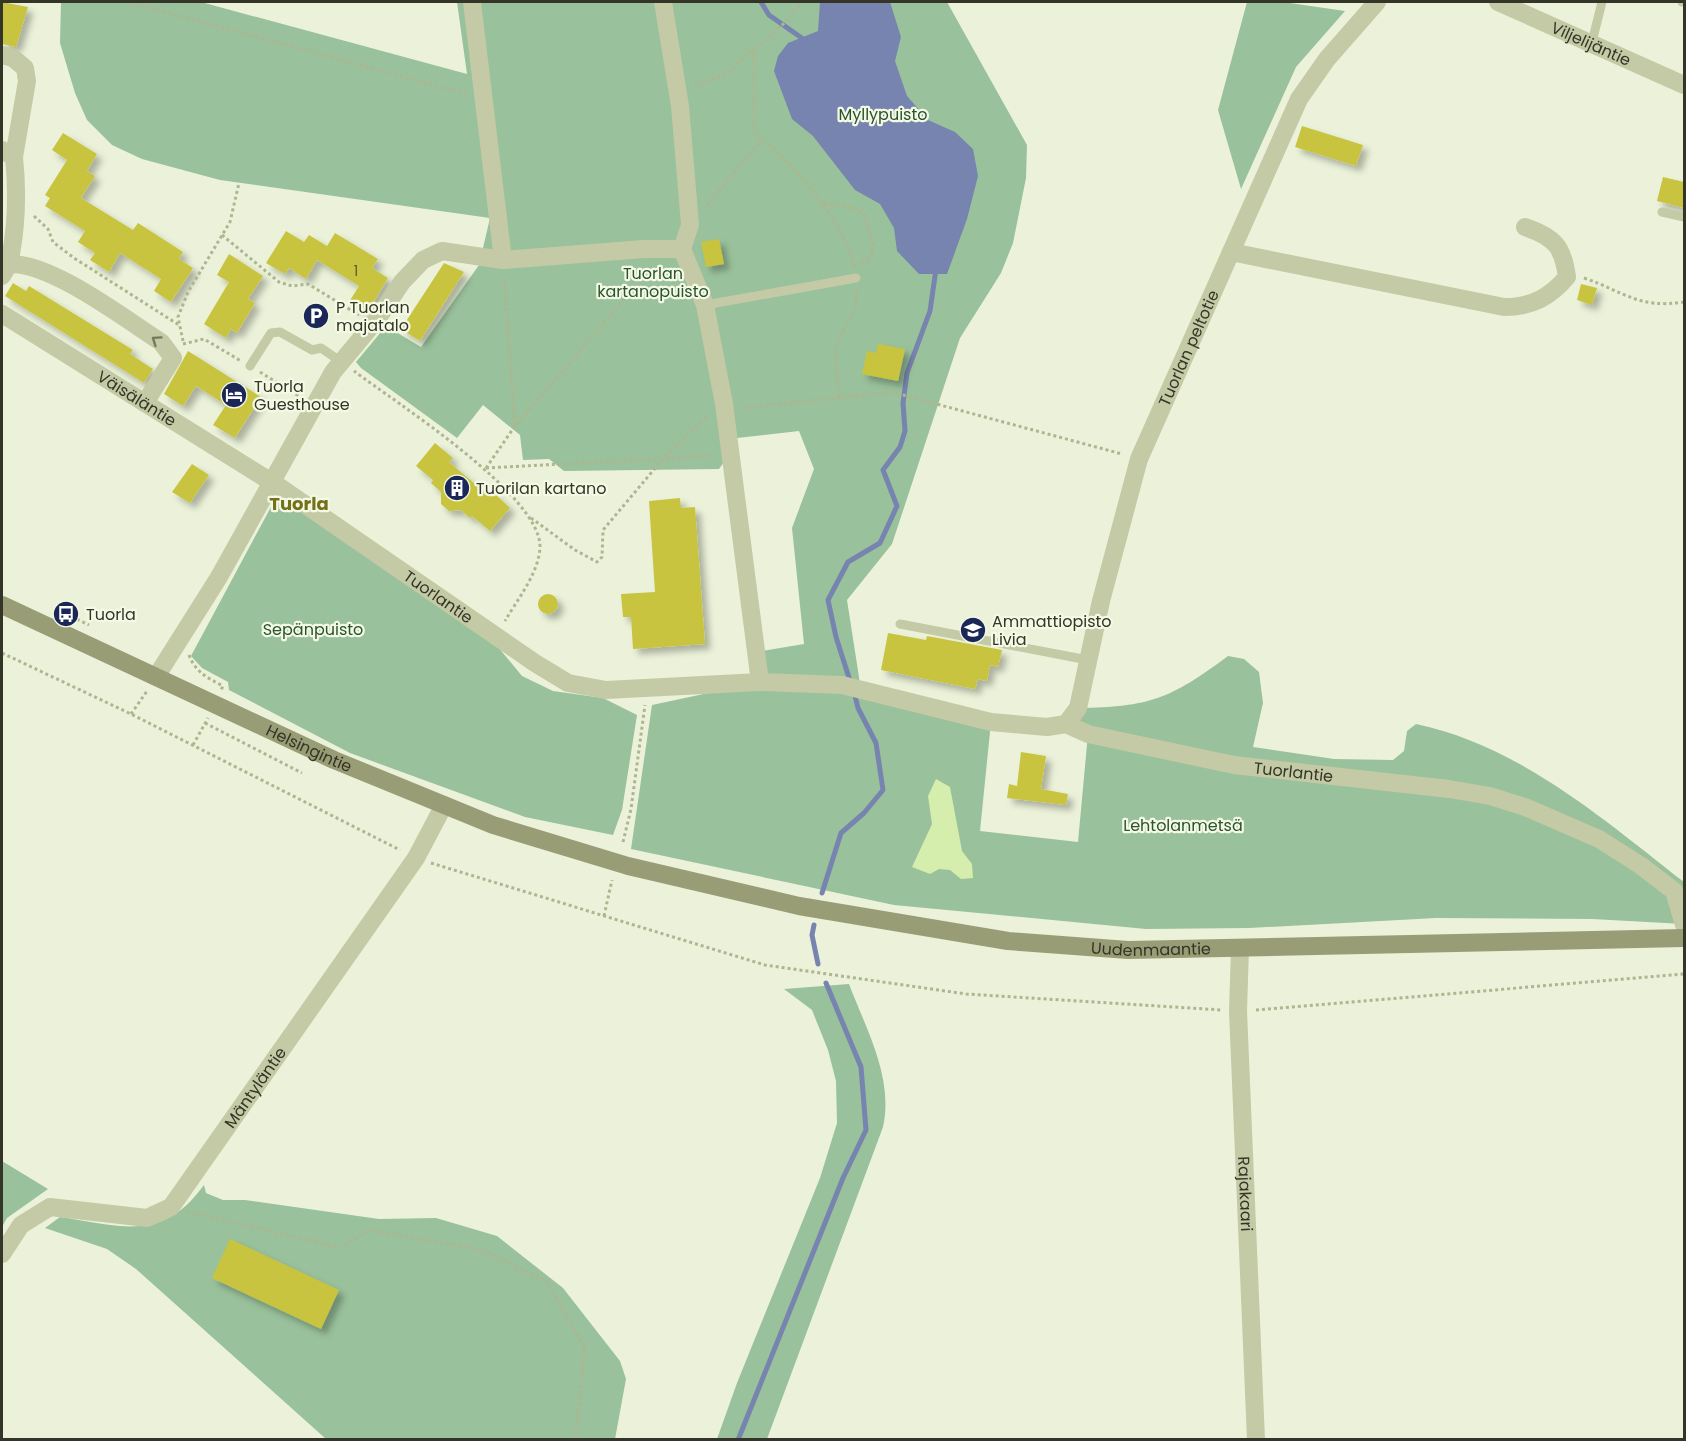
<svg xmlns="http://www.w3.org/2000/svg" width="1686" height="1441" font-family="Poppins,sans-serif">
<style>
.green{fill:#99c19b}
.sand{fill:#d5eeae}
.water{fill:#7784af}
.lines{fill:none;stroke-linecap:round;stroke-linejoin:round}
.stream{stroke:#7784af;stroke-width:5}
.building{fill:#c8c440;filter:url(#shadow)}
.path{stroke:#afb58f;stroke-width:3;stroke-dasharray:3 3;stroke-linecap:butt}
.lane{stroke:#c3caa5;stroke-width:9}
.street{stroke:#c3caa5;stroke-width:18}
.secondary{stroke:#999d76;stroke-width:18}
.oneway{stroke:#74785f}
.labels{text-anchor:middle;stroke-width:4.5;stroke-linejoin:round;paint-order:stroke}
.number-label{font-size:14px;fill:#59592c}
.street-label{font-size:16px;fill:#343526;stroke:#f4f9e5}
.park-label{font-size:16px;fill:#2a542e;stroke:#f4f9e5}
.poi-label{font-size:16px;fill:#343526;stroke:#f4f9e5;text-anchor:start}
.neighbourhood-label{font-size:18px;font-weight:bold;fill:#74711c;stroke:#f4f9e5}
</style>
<defs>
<filter id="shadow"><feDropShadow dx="5.5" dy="5.5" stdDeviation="3" flood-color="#0004"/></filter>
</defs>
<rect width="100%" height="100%" fill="#ebf2d9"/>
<path class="green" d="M61,2H201L467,74L457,2H947L1027,145L1026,178L1013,243L1001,273L960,338L892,544L847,600L861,690L991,722L980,831L1078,842L1088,734L1066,724L1078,708C1150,707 1170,699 1228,656L1244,659L1259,672L1263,703L1253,747L1334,759L1393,760L1404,751L1407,731L1416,724C1520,746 1603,819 1684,882V890L1675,891L1684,924L1592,919L1436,918L1249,928L1146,929L894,905L631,849L652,705L760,682L756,652L804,644L792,528L814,469L799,431L728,439L729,455L719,469L564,471L549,459L523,460L520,435L483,405L457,438L361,368L356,362L386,326L421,347L479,265L490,218L220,180L142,159L112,145L87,120L75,93L60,43Z
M1247,2H1283L1345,11L1296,67L1241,189L1218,110Z
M279,492L493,641L522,676L553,691L603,698L637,715L622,810L613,835L525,817L350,753L229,690L228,682L202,668L191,656Z
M849,984C866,1029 894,1078 883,1127L767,1439H717L737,1383L820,1178L837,1123L836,1081L828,1050L812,1010L784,989Z
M2,1161L48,1189L7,1218L2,1227Z
M204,1185L206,1193L223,1200H245L379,1219L436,1218L497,1236L563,1288L620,1361L626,1379L615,1439H326L136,1269L107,1249L45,1228L60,1217C122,1226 162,1243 204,1185Z"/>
<path class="sand" d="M936,779L950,787L962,851L972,864L973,878L961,879L950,870L939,869L930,874L912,867L932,824L928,796Z"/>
<path class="water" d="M820,2H890L901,37L895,61L907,96L928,120L955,132L973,149L978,176L967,219L947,274H919L897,251L894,228L880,204L855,190L813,136L792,119L774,71L778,56L788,43L818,31Z"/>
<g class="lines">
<path class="stream" d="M761,2L769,15L806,41
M851,684L836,637L828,600L848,562L880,543L897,506L883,470L900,447L905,431L903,403L907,373L930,311L936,269
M822,893L841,833L864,813L883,790L876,743L858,708L854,692
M814,925L812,935L818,964
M738,1440L843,1178L866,1130L861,1067L826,983"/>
</g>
<path class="building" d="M2,2L28,7L16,47L2,44Z
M1302,126L1363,145L1356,166L1295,147Z
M63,133L97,154L87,171L95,176L81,198L133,230L138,223L183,252L179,259L193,268L171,302L154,291L161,279L120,253L109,272L90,260L95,253L78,242L85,231L45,206L50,198L45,195L67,160L52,150Z
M1663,177L1684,182V208L1657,201Z
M286,231L304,242L309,235L327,246L335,233L378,259L372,268L388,278L367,313L349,302L359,286L317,260L306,279L289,268L285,274L266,263Z
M719,239L724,264L706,267L701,242Z
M229,254L263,276L248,299L255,303L237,333L231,329L226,338L204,324L229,282L217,275Z
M444,263L464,272L420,341L401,329Z
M13,283L26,291L29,286L133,350L130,354L153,369L144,383L5,296Z
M1581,284L1597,288L1592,305L1577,300Z
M878,344L905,349L898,381L862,374L867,351L876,353Z
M188,351L261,397L235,438L213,425L226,405L196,386L183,406L164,394Z
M435,443L453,458L449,462L489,496L493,492L510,508L490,531L472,516L470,518L461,510L449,511L441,504V492L431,483L433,480L416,466Z
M192,464L209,475L190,503L172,492Z
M680,498L681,508L695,507L705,644L633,649L631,617H623L621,594L655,592L649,501Z
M538 604a10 10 0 1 1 20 0a10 10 0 1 1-20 0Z
M888,633L926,640L927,636L1002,650L998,667L990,665L987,681L978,679L975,689L881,670Z
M1021,752L1046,756L1041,789L1068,794L1066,805L1007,798L1009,784L1017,786Z
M230,1239L339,1290L321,1329L212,1278Z"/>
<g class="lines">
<path class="path" d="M128,2L467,94
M754,48V132C762,142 773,147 782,156C813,188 842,224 855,267
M694,85L723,76L789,19L801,2
M824,203L850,207L864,213L873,245L871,258L857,265
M707,205L762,140
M34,216L48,229L53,242L74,258L179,325
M222,235L279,282L292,286L308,284L359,315
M504,278L515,426
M1584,278C1625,292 1638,309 1684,302
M183,341L178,317L188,292L230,222L239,183
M183,344L204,339L241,361
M354,371C395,402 541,495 540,547C539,573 517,600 505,621
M260,372L300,397
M839,396C838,383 835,366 836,353C839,327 858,319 857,289
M742,408L892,392L1122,454
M486,468L515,426L653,266
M486,468L713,456
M531,518L575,550L597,562L602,557L603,530L662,460L708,415
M66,614L89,625
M2,653L131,714L400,850
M189,655C196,673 208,678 223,686L221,690
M131,714L147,691
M205,723L302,773
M193,745L208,718
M623,842L631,809L645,705
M431,863L765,965L966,994L1222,1010
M604,916L612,880
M1256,1010L1684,974
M187,1211L340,1248L369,1230L482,1250L547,1282L585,1348L575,1440"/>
<path class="lane" d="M1682,2H1684
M1592,42L1602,2
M1662,212L1684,217
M705,305L856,278
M250,366L271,333L280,332L312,350L321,348L343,363
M900,624L1088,660"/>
<g class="street">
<path d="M472,2L503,260"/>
<path d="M663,2L680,106L690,225L682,249"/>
<path id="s1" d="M1498,2L1684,85"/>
<path d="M2,55L13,58L25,68L27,81L14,157"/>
<path d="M2,150L14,157C18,195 17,227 9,264"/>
<path d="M1231,252L1504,307C1532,307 1550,297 1567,277C1563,246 1554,237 1525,227"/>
<path d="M2,276L9,264C51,262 125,319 161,342L173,358L145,403"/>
<path id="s2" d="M2,314L281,488L535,663L568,683L606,690L760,682L842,685L991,722L1047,727L1066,724L1088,734L1234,765L1449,789L1490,796L1525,807L1599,839L1640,865L1674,891L1684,925"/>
<path d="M156,677L219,577L333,372L378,318L402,282L423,260L442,251L503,260L644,249H682L705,305L724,404L760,682"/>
<path id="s3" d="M1066,724L1078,708L1101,601L1139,459L1299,99L1327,59L1377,2"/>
<path id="s4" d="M1240,948L1238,1011L1256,1440"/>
<path id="s5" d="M2,1254L21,1225L50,1207L147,1218L171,1207L416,858L444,805"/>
</g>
<path class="secondary" id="s6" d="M2,605L334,760L493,825L628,866L799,906L1008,941L1128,950L1684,938"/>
</g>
<defs><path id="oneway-chevron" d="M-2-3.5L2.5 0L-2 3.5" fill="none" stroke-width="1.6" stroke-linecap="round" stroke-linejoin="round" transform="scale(1.5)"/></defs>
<use class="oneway" href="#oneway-chevron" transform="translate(156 340) rotate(-145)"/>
<defs>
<g id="parking-disc" transform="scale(1.35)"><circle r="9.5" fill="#1b2757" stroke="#f4f9e5"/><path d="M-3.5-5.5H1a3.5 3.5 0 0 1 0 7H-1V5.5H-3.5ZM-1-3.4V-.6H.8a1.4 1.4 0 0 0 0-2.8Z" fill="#fff"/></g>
<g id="hotel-disc" transform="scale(1.35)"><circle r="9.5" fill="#1b2757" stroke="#f4f9e5"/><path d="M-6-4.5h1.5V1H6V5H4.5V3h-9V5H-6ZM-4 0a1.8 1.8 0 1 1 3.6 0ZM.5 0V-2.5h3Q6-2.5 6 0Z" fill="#fff"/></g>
<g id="building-disc" transform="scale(1.35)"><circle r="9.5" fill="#1b2757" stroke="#f4f9e5"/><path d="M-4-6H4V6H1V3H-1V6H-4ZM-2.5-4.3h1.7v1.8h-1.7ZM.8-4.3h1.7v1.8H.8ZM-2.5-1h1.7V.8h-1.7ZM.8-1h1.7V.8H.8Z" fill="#fff"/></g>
<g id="bus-disc" transform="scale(1.35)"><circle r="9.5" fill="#1b2757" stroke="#f4f9e5"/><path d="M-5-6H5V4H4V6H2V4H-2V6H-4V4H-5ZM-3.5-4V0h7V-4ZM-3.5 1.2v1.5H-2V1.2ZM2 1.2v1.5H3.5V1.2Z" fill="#fff"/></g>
<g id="school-disc" transform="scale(1.35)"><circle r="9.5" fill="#1b2757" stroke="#f4f9e5"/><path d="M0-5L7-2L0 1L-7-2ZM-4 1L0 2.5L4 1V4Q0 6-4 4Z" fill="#fff"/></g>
</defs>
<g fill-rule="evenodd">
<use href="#parking-disc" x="316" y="316"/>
<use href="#hotel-disc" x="234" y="395"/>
<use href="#building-disc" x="457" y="488"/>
<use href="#bus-disc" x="66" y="614"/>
<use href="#school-disc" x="973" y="630"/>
</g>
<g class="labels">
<g class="number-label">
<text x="356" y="276">1</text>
</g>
<g class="street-label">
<text dy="6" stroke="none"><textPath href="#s1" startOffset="102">Viljelijäntie</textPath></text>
<text dy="6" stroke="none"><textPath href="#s3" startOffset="398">Tuorlan peltotie</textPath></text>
<text dy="6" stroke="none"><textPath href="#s2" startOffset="159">Väisäläntie</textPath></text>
<text dy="6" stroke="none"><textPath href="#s2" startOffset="520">Tuorlantie</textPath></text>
<text dy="6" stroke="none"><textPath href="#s6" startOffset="339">Helsingintie</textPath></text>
<text dy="6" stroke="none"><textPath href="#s2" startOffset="1413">Tuorlantie</textPath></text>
<text dy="6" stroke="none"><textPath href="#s6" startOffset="1210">Uudenmaantie</textPath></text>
<text dy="6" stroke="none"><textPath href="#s5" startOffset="339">Mäntyläntie</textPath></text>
<text dy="6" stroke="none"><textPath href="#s4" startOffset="246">Rajakaari</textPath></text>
</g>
<g class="park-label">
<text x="883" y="120">Myllypuisto</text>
<text x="653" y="279">Tuorlan<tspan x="653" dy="18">kartanopuisto</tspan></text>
<text x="313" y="635">Sepänpuisto</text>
<text x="1183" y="831">Lehtolanmetsä</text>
</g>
<g class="poi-label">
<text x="336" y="313">P Tuorlan<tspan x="336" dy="18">majatalo</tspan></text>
<text x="254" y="392">Tuorla<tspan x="254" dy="18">Guesthouse</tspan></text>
<text x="476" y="494">Tuorilan kartano</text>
<text x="86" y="620">Tuorla</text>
<text x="992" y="627">Ammattiopisto<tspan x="992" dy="18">Livia</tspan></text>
</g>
<g class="neighbourhood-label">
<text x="299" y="510">Tuorla</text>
</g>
</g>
<rect width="1686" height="1441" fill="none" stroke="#343526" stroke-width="6"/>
</svg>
